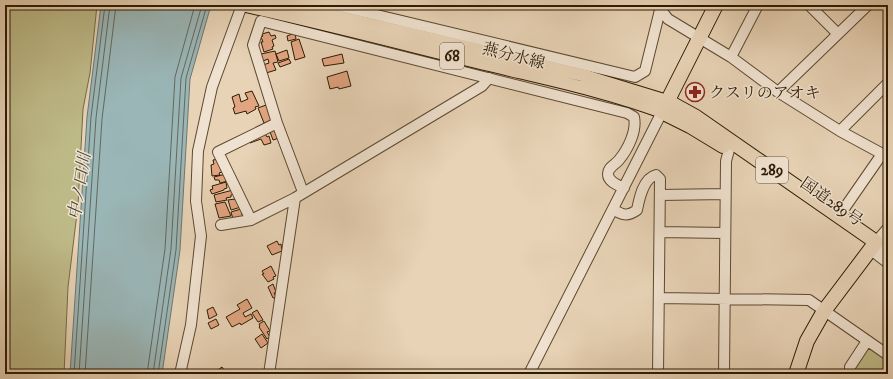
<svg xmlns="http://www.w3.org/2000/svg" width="893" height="379" font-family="'IM FELL DW Pica','Noto Serif JP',serif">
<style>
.green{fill:#beba88;stroke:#756a46}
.water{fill:#9ab6b7;stroke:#6e786f}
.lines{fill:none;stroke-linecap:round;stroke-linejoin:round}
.shore{stroke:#63685d;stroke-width:1}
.building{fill:#e2a581;stroke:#2c1b03}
.minor-casing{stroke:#5b4930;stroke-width:12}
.major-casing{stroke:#2c1b03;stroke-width:14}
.highway-casing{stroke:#2c1b03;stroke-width:16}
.minor{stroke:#f0e2d0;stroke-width:10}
.major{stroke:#e8d3b6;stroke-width:12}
.highway{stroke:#e8d3b6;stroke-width:14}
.labels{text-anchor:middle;stroke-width:3;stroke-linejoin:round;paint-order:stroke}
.shield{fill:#f0e2d0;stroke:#675740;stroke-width:1}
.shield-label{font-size:15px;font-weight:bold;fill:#2c1b03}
.street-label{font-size:16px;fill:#2c1b03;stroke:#f0e2d0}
.poi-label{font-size:16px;fill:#2c1b03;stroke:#f0e2d0;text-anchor:start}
.water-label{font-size:17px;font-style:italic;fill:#4d4a39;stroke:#f0e2d0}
</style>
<rect width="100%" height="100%" fill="#e8d3b6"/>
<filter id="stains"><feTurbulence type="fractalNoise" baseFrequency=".005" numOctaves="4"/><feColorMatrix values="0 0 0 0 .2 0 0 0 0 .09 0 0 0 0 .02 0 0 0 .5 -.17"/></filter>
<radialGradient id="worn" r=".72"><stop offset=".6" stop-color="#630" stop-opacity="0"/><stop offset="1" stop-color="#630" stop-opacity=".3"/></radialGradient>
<path class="green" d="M5,5H97L90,73L83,109L78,205L68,287L64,374H5Z
M868,348H872L888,359V374H853L854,369Z"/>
<path class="water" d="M101,5H211L190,79L180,250L162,374H70L87,117Z"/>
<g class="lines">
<path class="shore" d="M74,374L91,117L105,5
M79,374L96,118L110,5
M85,374L102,119L116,5
M147,374L165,249L175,77L195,5
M153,374L171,249L181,78L202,5
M158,374L176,250L186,78L207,5"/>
</g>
<path class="building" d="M269,32L271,36L275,35L276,38L272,40L274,46L272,47L273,49L264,52L261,42H263L261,37L263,36L262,34Z
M295,33L296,39L288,41L287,36Z
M299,39L305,57L295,60L291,42Z
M287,50L289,58L279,61L276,54Z
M275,51L278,62L273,63L276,70L266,73L263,65L269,63L268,59L263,61L261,54Z
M342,54L344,63L324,66L322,59Z
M289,59L291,63L280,67L278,63Z
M347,71L351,86L339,89L338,87L330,89L327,77Z
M252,91L259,106L255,107L256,109L247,114L246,111L235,114L233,108L235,107L232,97L239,94L241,102L248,99L245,93Z
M266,105L272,120L264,123L258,108Z
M275,128L279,138L273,140L269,129Z
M264,132L267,137L269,136L271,143L264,145L261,139L250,143L248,139Z
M219,159L223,170H221L222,172L219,173L220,175L212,176L211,165L214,164L213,160Z
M226,174L228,181L220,183L219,180H215L214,177Z
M226,182L227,188L224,189V190L212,194L210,190L213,189L212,186Z
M233,190L234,194L231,195V197L226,198L227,200L216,202L214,195Z
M235,199V200L238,199L241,207L231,210L228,200Z
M225,202L231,216L219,218L215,204Z
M241,209L242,215L244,214L245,217L233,219L231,212Z
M277,241L279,245L281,244L282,251L272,255L267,246Z
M271,266L276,276L273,277L274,279L268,282L262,274H264L262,271Z
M273,284L276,292L274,293L276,297L273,298L268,287Z
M247,299L252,308L243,313L245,317L251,314L253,318L241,325L240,323L232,327L226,317L240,309L237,305Z
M213,307L217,315L209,319L207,310Z
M257,310L263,320L258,322L252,313Z
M216,319L219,325L211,329L208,323Z
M264,321L270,331L267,332L270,337L267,339L259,327L260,326L259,324Z
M262,334L268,343L261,348L255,339Z
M222,367L226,373L225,374H212Z"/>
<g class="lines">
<g class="minor-casing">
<path id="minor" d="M335,5L635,77L645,71L660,10
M809,5L838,34
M658,6L668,19L731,57L778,92L840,131L888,157
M731,57L758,5
M778,92L868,5
M840,131L888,83
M303,192L277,123L253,45L261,21L627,113L634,117C637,131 628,149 619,160C615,165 608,167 608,174C608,182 618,185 624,188
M660,195L725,194
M613,209C622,215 627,217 637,210C639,200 643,178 656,175L660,179L658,374
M839,216L882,154
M251,220L218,152L277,123
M221,225L251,220L295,198L482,86L489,78
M888,228L876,242L888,251
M660,232L725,233
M871,250L888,263
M659,298L809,300L888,355
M180,374L191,325L201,236L196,201L198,151L212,87L242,5
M269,374L295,198
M529,374L662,112
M724,374L726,161L729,150
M850,374V367L867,341"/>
</g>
<g class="major-casing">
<path id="major" d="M241,5C324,23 407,45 489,65C547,79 606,91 662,112
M290,5L582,75L667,101"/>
</g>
<g class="highway-casing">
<path id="highway" d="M716,5L662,112L690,126L723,146
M667,101L696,117L876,242L824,311L807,341L796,374"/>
</g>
<use href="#minor" class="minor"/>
<use href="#major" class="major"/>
<use href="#highway" class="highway"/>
</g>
<defs>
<g id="pharmacy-ring" transform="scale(1)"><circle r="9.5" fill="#f0e2d0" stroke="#8f2418" stroke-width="1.5"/><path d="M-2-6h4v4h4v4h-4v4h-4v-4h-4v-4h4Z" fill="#8f2418"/></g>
</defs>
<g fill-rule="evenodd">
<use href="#pharmacy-ring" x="695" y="92"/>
</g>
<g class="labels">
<g class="shield">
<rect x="440" y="43" width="24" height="26" rx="3"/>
<rect x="756" y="157" width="32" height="26" rx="3"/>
</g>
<g class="shield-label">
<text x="452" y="61">68</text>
<text x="772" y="175">289</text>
</g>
<g class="street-label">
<text transform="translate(514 55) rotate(14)" y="6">燕分水線</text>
<text transform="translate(832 201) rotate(35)" y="6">国道289号</text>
</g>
<g class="poi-label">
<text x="709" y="98">クスリのアオキ</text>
</g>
<g class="water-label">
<text transform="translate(79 186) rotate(-81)" y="6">中ノ口川</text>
</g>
</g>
<rect width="893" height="379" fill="none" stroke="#e8d3b6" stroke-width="20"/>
<rect x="6" y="6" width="881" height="367" fill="none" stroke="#2c1b03" stroke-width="2"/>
<rect x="10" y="10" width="873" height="359" fill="none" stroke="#2c1b03"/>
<rect width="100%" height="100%" filter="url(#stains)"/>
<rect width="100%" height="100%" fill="url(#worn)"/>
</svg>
